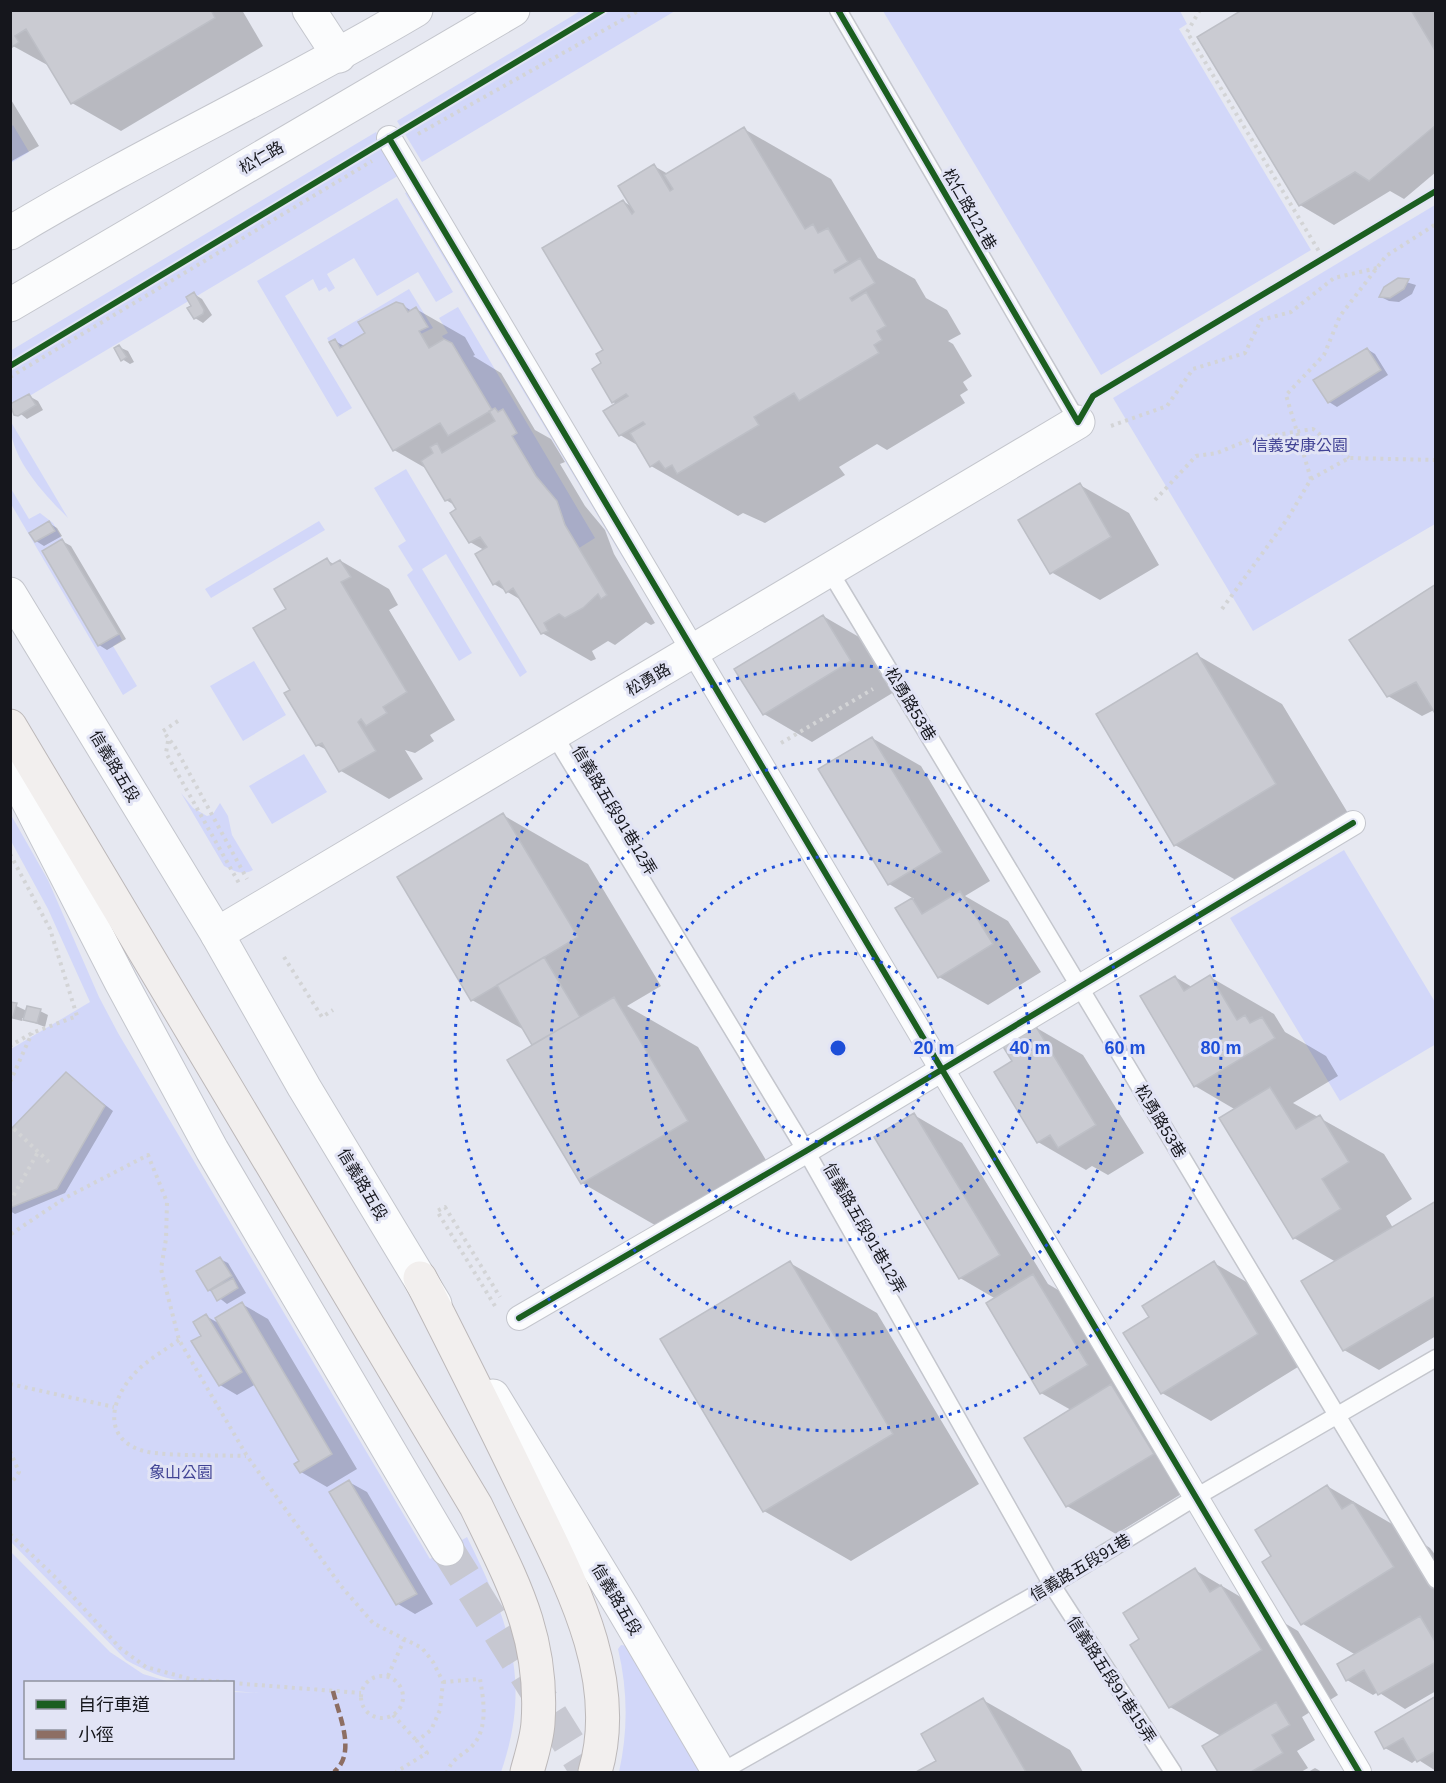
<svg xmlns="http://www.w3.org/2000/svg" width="1446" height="1783" font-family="Arial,'Noto Sans TC',sans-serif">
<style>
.green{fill:#d2d7f9}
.shadow{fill:#0003}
.building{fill:#cacbd2;stroke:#bdbfc6;stroke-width:1.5}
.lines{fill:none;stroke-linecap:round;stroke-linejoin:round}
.secondary-tunnel{stroke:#c7c8d1;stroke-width:33;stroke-dasharray:33 16;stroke-linecap:butt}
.service-casing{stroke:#c4c6cd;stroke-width:19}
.pedestrian-casing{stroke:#c4c6cd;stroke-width:26}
.minor-casing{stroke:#c4c6cd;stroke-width:35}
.tertiary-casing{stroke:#c4c6cd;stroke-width:35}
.secondary-casing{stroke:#c4c6cd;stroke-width:35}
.trunk-casing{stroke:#bcb8b9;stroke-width:35}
.path{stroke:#d3d4d6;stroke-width:4;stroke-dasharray:3 4.5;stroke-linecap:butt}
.service{stroke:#fbfcfd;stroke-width:16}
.pedestrian{stroke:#fbfcfd;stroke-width:24}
.minor{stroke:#fbfcfd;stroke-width:33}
.tertiary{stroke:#fbfcfd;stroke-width:33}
.secondary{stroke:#fbfcfd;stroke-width:33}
.trunk{stroke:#f2efee;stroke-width:33}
.quiet{stroke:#8d6e63;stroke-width:4.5;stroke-dasharray:9 4.5;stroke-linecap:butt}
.cycleway-casing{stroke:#e2e4f5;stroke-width:10}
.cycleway{stroke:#1b5e20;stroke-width:6}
.ring{fill:none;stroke:#1d4ed8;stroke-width:3;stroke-dasharray:3 6}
.labels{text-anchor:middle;stroke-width:6;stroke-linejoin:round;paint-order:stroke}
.street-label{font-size:16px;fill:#15161c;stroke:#e2e4f5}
.park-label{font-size:16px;fill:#424495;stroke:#e2e4f5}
.centre{fill:#1d4ed8;stroke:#e2e4f5;stroke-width:3}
.ring-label{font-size:18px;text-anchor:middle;font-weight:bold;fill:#1d4ed8;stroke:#e2e4f5;stroke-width:6;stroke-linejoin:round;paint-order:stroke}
</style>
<rect width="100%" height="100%" fill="#e6e8f1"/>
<path class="green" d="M582,10L675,11L422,162L397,121Z
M883,11H1180L1187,24L1179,29L1311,250L1101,375Z
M13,125L29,152L11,163V127Z
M376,132L401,174L11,407L10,351Z
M410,190L631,559L626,563L405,193Z
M397,198L453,292L436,302L418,272L377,296L354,258L327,274L335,288L329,292L326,287L319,291L313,279L285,296L352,408L337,417L257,281Z
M1435,205V524L1253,631L1113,398Z
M409,289L433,328L421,334L419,331L428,327L416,307L408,312L403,304L396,302L358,321L365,333L340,348L335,339L329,342L327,338Z
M458,307L595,538L579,548L565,525L557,501L536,476L512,436L517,433L495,408L492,410L452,343L446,341L442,336L448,333L439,318Z
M10,422H11L68,518C43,493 10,458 10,422Z
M406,469L527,672L520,677L446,554L422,569L472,653L459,661L407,575L413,570L398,546L406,541L374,488Z
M10,487L29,519L40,513L53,523L62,539L42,552L98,646L119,634L122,640L113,646L137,686L123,695L11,504Z
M319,521L325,530L211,598L205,589Z
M254,661L286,715L243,741L210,686Z
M304,754L327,792L272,824L249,786Z
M181,793L193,808L207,816L213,814L220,803L228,816L232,835L253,870C243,876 234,871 224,866Z
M11,815L48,880L99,997L118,1033L430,1559L467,1537C508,1620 533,1680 501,1772H11V1552L110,1652L143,1674L170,1682H26V1758H232L233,1692L261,1693L233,1691L232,1682C184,1682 169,1684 126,1660L11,1542V1049L90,1002L48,909L11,841Z
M1344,850L1435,1002L1436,1044L1340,1101L1230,918Z
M621,1645L628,1646L702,1772H619C628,1732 628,1690 618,1649Z"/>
<path class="shadow" d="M10,10H242L263,46L121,131L72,103L51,67L13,46L10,42Z
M1245,10H1433L1436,16V172L1404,199L1390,191L1334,225L1300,205Z
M10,98L39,146L10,162Z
M744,129L831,179L878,258L915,279L926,298L947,310L961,334L948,341L953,344L972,376L963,382L968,390L960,395L965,403L887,450L877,444L839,467L845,475L765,523L743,513L738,516L651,466L639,446L620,435L617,404L613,402L603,363L623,201L632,207L654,166L668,174Z
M1399,280L1416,285L1412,294L1399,302L1389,301L1381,297Z
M194,294L202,299L212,315L203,323L195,318Z
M402,305L412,311L416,309L465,337L475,355L473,356L501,373L535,430L551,439L565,462L560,464L585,506L605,530L614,554L655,623L651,625L646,622L615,645L608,641L592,651L596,659L591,661L542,633L523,601L494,584L484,550L470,542L456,506L446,500L427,469L394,450L335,341L346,347L367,334Z
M119,347L128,351L134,362L130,364L122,359Z
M1367,349L1375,354L1388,375L1337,407L1329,402Z
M29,396L38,401L43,410L27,419L11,406Z
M1080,485L1129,513L1159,565L1100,600L1051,572Z
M49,523L57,528L62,536L44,546L36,541Z
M62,541L71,546L126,639L107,650L99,645Z
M327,560L335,565L341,561L389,589L398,605L389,610L455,720L430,735L434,741L415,753L405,750L423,779L389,799L341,771L329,751L317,745L292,690L288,609Z
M1436,586L1434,710L1422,716L1388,696Z
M823,616L871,644L899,689L812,742L764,714Z
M1197,655L1282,704L1360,833L1260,894L1175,845Z
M872,738L921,766L990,881L965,896L1008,921L1041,972L988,1005L939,977L897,908L914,899L889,884Z
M503,815L588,864L661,986L627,1006L698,1047L772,1170L667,1232L582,1183L509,1060L534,1045L526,1031L472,1000Z
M1175,977L1192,987L1210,977L1274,1014L1285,1032L1326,1056L1338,1076L1293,1103L1384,1154L1412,1199L1386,1216L1393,1228L1436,1203V1336L1379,1370L1344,1350L1303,1282L1336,1262L1294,1238L1236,1110L1195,1086Z
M10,1003L27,1011H40L48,1015L45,1027L22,1018V1021L10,1018Z
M1035,1027L1083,1055L1144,1153L1108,1175L1092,1166L1086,1170L1038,1142L1014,1062Z
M66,1074L113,1111L65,1193L15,1214L10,1211V1134Z
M914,1115L962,1143L1048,1284L1082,1304L1159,1414L1201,1482L1116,1534L1067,1506L1026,1438L1071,1410L1041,1393L996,1299L960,1278Z
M220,1259L228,1263L246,1293L227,1304L209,1290Z
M790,1263L877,1313L979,1484L851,1561L764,1511Z
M1214,1263L1262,1291L1306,1362L1211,1421L1162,1393Z
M242,1304L268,1319L357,1469L327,1487L301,1472V1461L256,1384L237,1395L220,1385L203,1336L206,1316L220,1324Z
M349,1482L367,1492L433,1604L415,1614L398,1604L331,1492Z
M1327,1486L1404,1531L1430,1548L1436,1556V1691L1405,1709L1378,1692L1373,1695L1347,1680L1356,1655L1303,1624L1274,1556Z
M1195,1570L1298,1631L1338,1695L1302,1717L1315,1740L1297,1751L1308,1768L1301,1772H1219L1204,1746L1221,1736L1170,1707L1141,1639Z
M1436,1698V1771L1417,1759L1412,1763L1385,1748Z
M983,1700L1070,1750L1083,1772H919L938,1761Z
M1315,1768L1322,1772H1308Z"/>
<path class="building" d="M10,10H211L215,18L71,104L26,29L15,36L19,42L12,47Z
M1242,10H1411L1436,52V125L1369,181L1355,172L1299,206L1197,37Z
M744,127L805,229L813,224L818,233L828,228L848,262L834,270L835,273L860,258L875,283L850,298L852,301L866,292L886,326L877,331L882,340L874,345L879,353L799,401L794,393L754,417L759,425L677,474L672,465L665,469L659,461L650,467L630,433L645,424L643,422L619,436L603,411L628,396L626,394L612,403L592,369L601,363L596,354L603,350L542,248L623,200L632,214L634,212L618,186L654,164L670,191L673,189L664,175Z
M1398,278L1409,279L1404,289L1390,298L1379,297L1384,287Z
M194,292L204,310L203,314L194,319L187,308L191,306L186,297Z
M396,302L403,304L408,312L416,307L428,327L419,331L429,348L444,339L452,343L492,410L448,436L440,423L393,451L329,342L335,339L340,348L365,333L358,322Z
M119,345L127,357L121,361L114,348Z
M1367,348L1381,370L1328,403L1313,380Z
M29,394L36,405L18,416L14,415L10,404Z
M495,408L498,412L503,409L517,433L512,436L536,476L557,501L565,525L607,595L601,599L598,594L583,608L565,618L559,614L544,623L548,631L541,634L513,588L506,593L499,581L493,585L475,554L487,547L480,537L469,543L450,513L456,509L450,499L445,501L421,461L433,453L430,447L437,443L442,453L495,421L489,411Z
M1080,483L1111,537L1050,574L1018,520Z
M49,521L55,531L35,542L29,533Z
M62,539L119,634L98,646L42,551Z
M327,558L331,565L340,560L351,577L341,582L407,692L383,707L387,713L366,726L361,719L358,722L376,751L339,772L322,743L316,746L284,693L290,690L253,628L286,609L274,589Z
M1436,584V715L1416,682L1387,697L1349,640Z
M823,615L851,661L763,715L734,669Z
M1197,653L1276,784L1174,846L1096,714Z
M872,737L942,852L888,885L818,769Z
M503,813L578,937L471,1001L397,877Z
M960,891L993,944L938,978L895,908L912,898L922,914Z
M544,957L580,1017L532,1045L497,985Z
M1210,975L1237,1020L1245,1015L1250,1023L1262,1017L1275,1038L1194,1087L1140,996L1175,976L1184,991Z
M614,997L688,1121L581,1184L507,1060Z
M10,1002L17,1003L13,1017H10Z
M27,1006L41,1009L37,1023L23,1020Z
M1035,1025L1096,1125L1058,1148L1050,1135L1037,1143L994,1072L1012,1061L1002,1045Z
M66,1072L105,1106L57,1189L10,1208V1130Z
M1270,1087L1296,1129L1320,1115L1349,1162L1322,1179L1341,1209L1293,1239L1219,1118Z
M914,1113L1000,1255L959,1279L874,1137Z
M1436,1201V1296L1343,1351L1301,1281Z
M220,1257L232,1276L208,1291L196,1271Z
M790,1261L893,1434L763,1512L660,1339Z
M1214,1261L1258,1334L1161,1394L1123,1333L1149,1317L1142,1306Z
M1033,1274L1088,1365L1040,1394L986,1303Z
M233,1278L238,1288L217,1301L211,1290Z
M242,1302L332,1454L300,1473L294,1464L299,1461L215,1318Z
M206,1314L242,1372L219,1386L191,1341L201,1336L193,1322Z
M1111,1384L1154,1454L1066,1507L1024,1438Z
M349,1480L417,1594L396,1605L329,1492Z
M1327,1485L1342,1509L1353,1502L1394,1567L1301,1625L1262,1562L1271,1556L1255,1530Z
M1195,1568L1210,1592L1221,1585L1262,1650L1169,1708L1130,1645L1139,1639L1123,1613Z
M1420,1616L1436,1643V1662L1378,1695L1364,1670L1346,1681L1337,1664Z
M1436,1696V1751L1417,1762L1403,1738L1384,1749L1375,1732Z
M983,1698L1026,1772H916L936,1761L921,1734Z
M1276,1702L1290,1725L1272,1735L1283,1753L1251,1772H1218L1202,1746Z"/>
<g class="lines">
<path class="secondary-tunnel" d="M447,1549L587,1772"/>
<g class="service-casing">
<path id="service" d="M838,10L1078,422
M829,570L1436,1580
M554,735L806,1151L1052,1585L1173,1772
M721,1772L1052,1585L1196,1497L1436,1358"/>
</g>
<g class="pedestrian-casing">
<path id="pedestrian" d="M389,138L1359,1772
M519,1318L806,1151L1353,823"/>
</g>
<g class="minor-casing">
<path id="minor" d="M309,10L339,56
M217,934L1078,422"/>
</g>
<g class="tertiary-casing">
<path id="tertiary" d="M10,233C143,153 283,89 416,10
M10,305L513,10"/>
</g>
<g class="secondary-casing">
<path id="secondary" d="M10,594L217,934L304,1087L435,1304
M10,766L121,982L212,1150L447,1549
M493,1396L623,1609L719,1772"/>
</g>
<g class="trunk-casing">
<path id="trunk" d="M10,726L476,1506C512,1581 544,1636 538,1723C537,1739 531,1757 527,1772
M420,1278C455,1347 490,1416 524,1487C565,1573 624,1674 595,1772"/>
</g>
<path class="path" d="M1200,10L1187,32L1323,258
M418,134L640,10
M10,377L372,161
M1094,395L1436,191
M1111,426L1167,406L1193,369L1245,353L1261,320L1291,312L1334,278L1377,268
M1311,479L1286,395L1324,355L1340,316L1386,256L1436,224
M1155,500L1196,456L1217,453L1251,439L1313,429L1349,458
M1222,609L1288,518L1311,479L1349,458L1436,460
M178,721L163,731L175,747L247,879
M168,741L166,753L240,885
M781,743L873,689
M10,854L50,929L77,1016L32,1033L10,1046
M284,957L322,1017L333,1010
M10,1082L32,1033
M14,1129L49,1162L52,1159
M10,1202L38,1152
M11,1234L65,1198L148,1155L167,1202L166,1239L161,1269L179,1340L247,1456L341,1586L373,1623L422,1648L433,1662L443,1682L440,1710L431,1730L417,1741L427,1753L396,1772
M495,1306L437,1211L445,1207L500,1297
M179,1340C165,1350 147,1360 135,1373C106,1404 103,1446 154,1453C184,1456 216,1455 246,1456
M10,1384L114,1407
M10,1451L19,1472L10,1485
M10,1534L56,1578L120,1648L146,1667L194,1680L229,1682
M388,1676L404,1640
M361 1697a21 21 0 1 1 42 0a21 21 0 1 1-42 0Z
M443,1682L480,1679C484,1702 489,1732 469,1749C459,1757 452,1760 447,1772
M232,1683L361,1693
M393,1715L417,1741"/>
<use href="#service" class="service"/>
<use href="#pedestrian" class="pedestrian"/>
<use href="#minor" class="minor"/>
<use href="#tertiary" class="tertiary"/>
<use href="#secondary" class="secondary"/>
<use href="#trunk" class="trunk"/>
<path class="quiet" d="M333,1691C339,1716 357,1753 334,1772"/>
<g class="cycleway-casing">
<path id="cycleway" d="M838,10L1078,422
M389,138L1359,1772
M10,366L603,10
M1078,422L1093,396L1436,191
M519,1318L806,1151L1353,823"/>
</g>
<use href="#cycleway" class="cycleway"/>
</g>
<g class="ring">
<circle cx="838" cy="1048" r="96"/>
<circle cx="838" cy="1048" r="192"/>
<circle cx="838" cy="1048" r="287"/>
<circle cx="838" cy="1048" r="383"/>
</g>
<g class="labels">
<g class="street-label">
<text transform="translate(261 157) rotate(-30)" y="6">松仁路</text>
<text transform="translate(970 209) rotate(60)" y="6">松仁路121巷</text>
<text transform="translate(648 679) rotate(-30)" y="6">松勇路</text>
<text transform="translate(911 704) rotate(59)" y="6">松勇路53巷</text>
<text transform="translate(115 766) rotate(59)" y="6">信義路五段</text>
<text transform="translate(615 810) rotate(59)" y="6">信義路五段91巷12弄</text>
<text transform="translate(1161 1121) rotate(59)" y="6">松勇路53巷</text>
<text transform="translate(363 1184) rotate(59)" y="6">信義路五段</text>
<text transform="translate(865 1228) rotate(60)" y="6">信義路五段91巷12弄</text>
<text transform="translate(1080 1567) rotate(-31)" y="6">信義路五段91巷</text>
<text transform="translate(617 1599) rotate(59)" y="6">信義路五段</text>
<text transform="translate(1112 1679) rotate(57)" y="6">信義路五段91巷15弄</text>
</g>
<g class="park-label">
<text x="1300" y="451">信義安康公園</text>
<text x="181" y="1478">象山公園</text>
</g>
</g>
<circle cx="838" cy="1048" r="9" class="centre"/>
<g class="ring-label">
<text x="934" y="1054">20 m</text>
<text x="1030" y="1054">40 m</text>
<text x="1125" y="1054">60 m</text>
<text x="1221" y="1054">80 m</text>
</g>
<rect width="1446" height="1783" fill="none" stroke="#15161c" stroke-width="24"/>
<rect x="24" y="1681" width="210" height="78" fill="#e2e4f5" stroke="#90929e" stroke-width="1.5"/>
<rect x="36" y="1700" width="30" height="9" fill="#1b5e20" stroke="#90929e" stroke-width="1.5"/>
<text x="78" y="1711" font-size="18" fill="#15161c">自行車道</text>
<rect x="36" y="1730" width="30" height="9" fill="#8d6e63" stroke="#90929e" stroke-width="1.5"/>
<text x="78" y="1741" font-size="18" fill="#15161c">小徑</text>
</svg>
